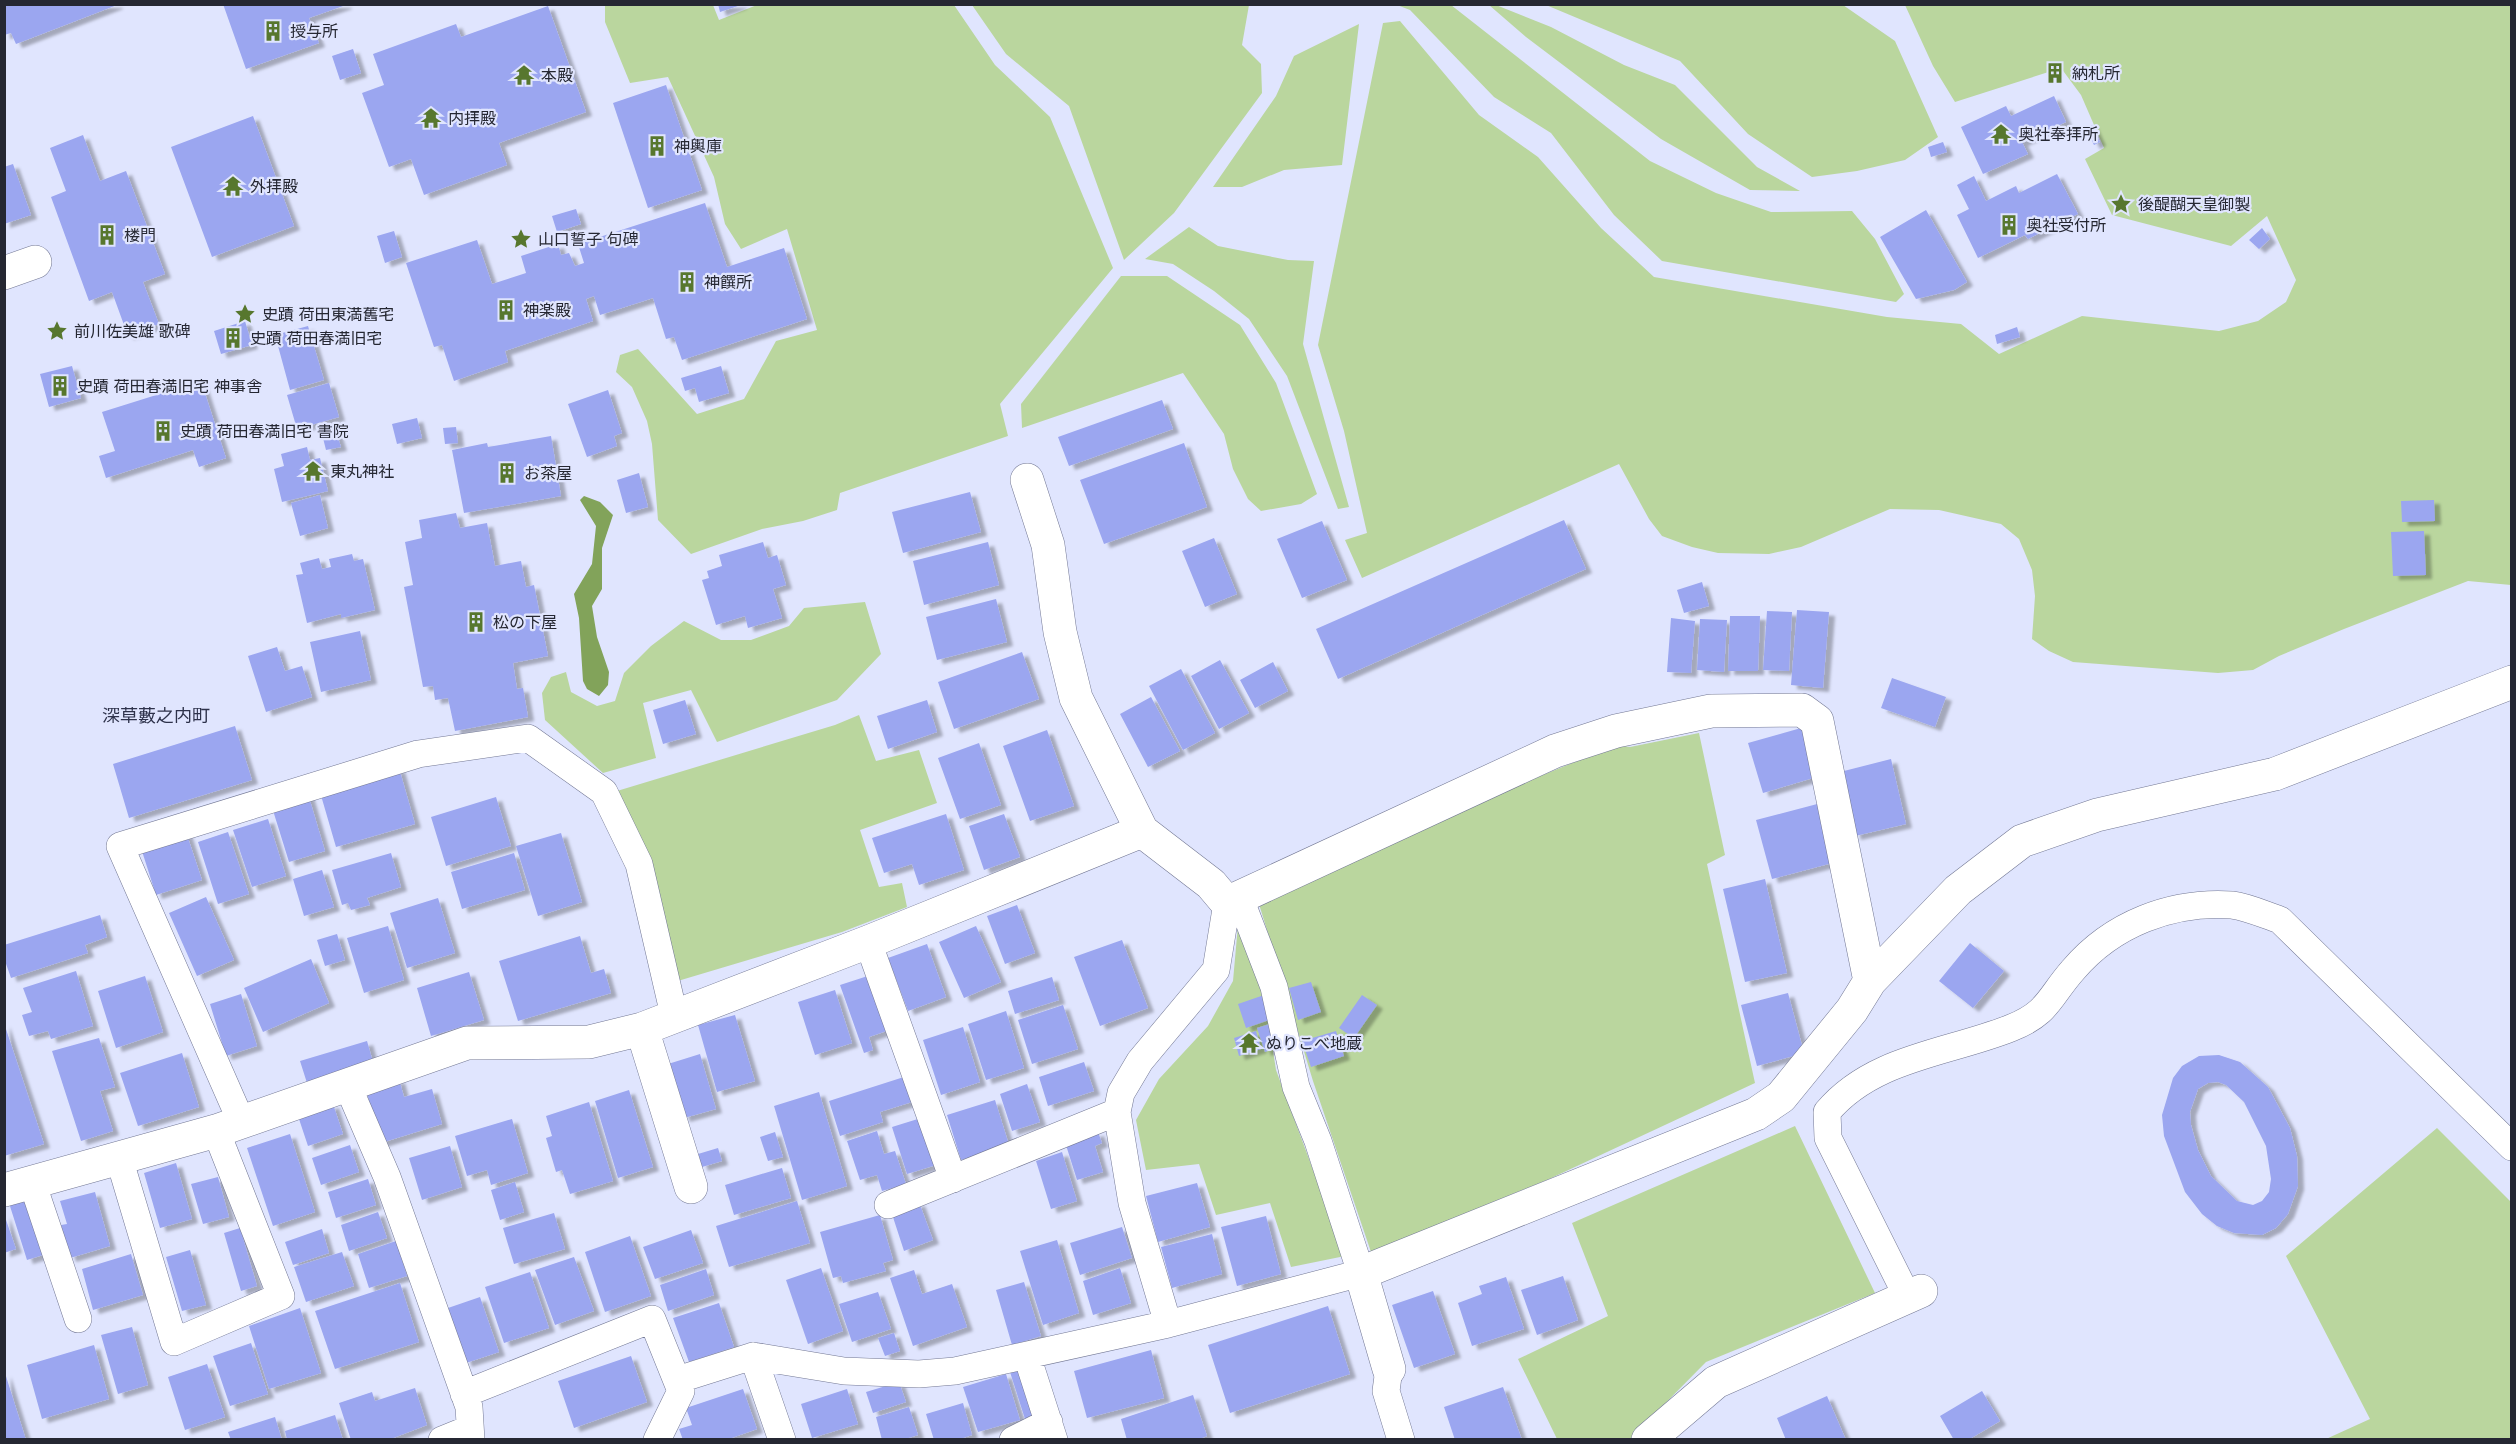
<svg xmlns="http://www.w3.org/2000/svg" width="2516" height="1444" font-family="Helvetica,'Noto Sans JP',sans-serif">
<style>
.green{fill:#bad69e}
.water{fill:#82a35a}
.building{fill:#9ba6f0;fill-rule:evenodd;filter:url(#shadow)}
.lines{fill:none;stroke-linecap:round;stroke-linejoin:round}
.lane-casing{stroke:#737894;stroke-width:28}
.street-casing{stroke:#737894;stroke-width:34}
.lane{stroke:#fff;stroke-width:27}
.street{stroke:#fff;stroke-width:33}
.labels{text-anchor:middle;stroke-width:4.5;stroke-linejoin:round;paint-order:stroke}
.poi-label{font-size:16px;fill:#252732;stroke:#e0e5fe;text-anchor:start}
.neighbourhood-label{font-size:18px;fill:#2e324b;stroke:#e0e5fe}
</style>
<defs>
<filter id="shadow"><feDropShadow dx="6" dy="4" stdDeviation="1.5" flood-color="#0004"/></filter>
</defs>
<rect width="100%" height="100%" fill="#e0e5fe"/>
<path class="green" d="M605,5H713L719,20L757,5H954L995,65L1050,117L1113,268L1000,404L1008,436L840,493L837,510L803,521L762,529L691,554L658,520L652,444L647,421L632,387L616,372L620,355L638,349L697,414L744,399L776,341L817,330L787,229L741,249L725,224L714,177L668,77L630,83L605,22Z
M972,5H1249L1242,45L1261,64L1262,93L1174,213L1124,260L1069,106L1006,54Z
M1397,5H1451L1650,161L1716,193L1771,212L1852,211L1875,239L1904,294L1896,302L1662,261L1614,215L1551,133L1494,97L1410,10Z
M1489,5H1496L1551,27L1624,65L1675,85L1757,167L1800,191L1750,190L1661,139L1526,37Z
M1546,5H1843L1895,41L1938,137L1905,160L1857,171L1812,177L1748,134L1680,61Z
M1905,5H2511V585L2468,581L2344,629L2279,656L2253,670L2218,673L2073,662L2049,651L2032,639L2035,596L2032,570L2019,539L2001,524L1939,510L1890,509L1801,547L1769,554L1718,553L1692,547L1662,536L1649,519L1619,464L1362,578L1345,540L1367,533L1344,431L1318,345L1383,23L1400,21L1479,115L1538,157L1601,228L1654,277L1887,317L1961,324L1999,354L2082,316L2219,331L2258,321L2286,302L2296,280L2267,216L2231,246L2112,215L2085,159L2104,148L2081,95L2061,68L1955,102L1933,66Z
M1359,24L1342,165L1284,170L1242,187H1213L1276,96L1294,56Z
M1189,227L1218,246L1288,260L1314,261L1303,344L1349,507L1338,509L1287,376L1249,319L1214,291L1173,264L1145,259Z
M1121,276H1167L1240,325L1276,383L1317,494L1301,504L1261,511L1248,499L1233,469L1224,434L1183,373L1022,428L1021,404Z
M865,602L881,654L837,700L717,742L691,690L643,703L656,758L603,773L545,720L542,693L551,677L566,672L571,692L597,706L615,701L624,673L651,646L684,621L721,640H751L789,626L804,608Z
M859,715L876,761L919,750L937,803L860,830L879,887L902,883L907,907L842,932L661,986L617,791L835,725Z
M1699,733L1725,855L1707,864L1755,1083L1547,1180L1371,1252L1313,1081L1259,904L1538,777L1616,745L1630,747Z
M1238,925L1262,980L1276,1070L1345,1256L1291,1267L1270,1203L1216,1215L1199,1164L1146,1170L1136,1120L1159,1079L1208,1026L1233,981Z
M1795,1126L1875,1293L1706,1362L1630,1439H1557L1518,1359L1608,1316L1572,1223Z
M2437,1128L2511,1202V1439H2326L2370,1419L2286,1256Z"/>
<path class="water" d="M584,496L600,502L613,515L602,548V589L592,606L597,637L609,672L608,685L599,696L587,689L583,681L579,618L574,594L592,564L596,526L580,500Z"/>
<path class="building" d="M4,4H117V5L16,44L11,33L4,35Z
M223,4H346V5L309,18L319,43L246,69Z
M718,4H741V5L720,12Z
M548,6L586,112L499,143L507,165L424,195L411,159L389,167L362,93L384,85L373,54L456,24L461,37Z
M353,49L361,73L340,80L332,56Z
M666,85L702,190L648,208L613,103Z
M2054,96L2066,122L2022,142L2028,154L1983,174L1961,127L2006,106L2011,116Z
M253,116L294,226L212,257L171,147Z
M2092,125L2100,142L2094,145L2086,128Z
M83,135L100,181L126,171L165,274L143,282L159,324L128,336L112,292L89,301L51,197L66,191L50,148Z
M1943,142L1947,152L1931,157L1928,147Z
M13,164L31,215L4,224V167Z
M2057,174L2078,214L2028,239L2025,235L1978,258L1957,215L1969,209L1957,185L1974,176L1986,201L2016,186L2019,193Z
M705,203L727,267L784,248L807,319L682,360L674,337L666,339L653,298L600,315L594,296L586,299L593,321L505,351L508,362L454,381L442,345L434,347L406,263L477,240L492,284L526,273L521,256L558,244L561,255L569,253L575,266L584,263L578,244Z
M576,209L581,224L557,232L552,216Z
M1926,210L1967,282L1954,290L1916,299L1880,237Z
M2262,228L2270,239L2259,249L2249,240Z
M394,231L402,257L385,263L377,236Z
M245,321L252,345L221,354L214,331Z
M308,326L324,380L290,390L275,335Z
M2017,327L2020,337L1997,344L1995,335Z
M72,366L81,398L49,407L40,374Z
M721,366L729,393L699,402L695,388L685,391L681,378Z
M201,381L226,458L199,467L193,450L106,478L99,456L115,451L102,412Z
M329,383L339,417L297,429L287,395Z
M608,390L622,433L614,436L617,446L587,457L568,404Z
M1162,400L1173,429L1069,466L1058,437Z
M417,418L422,438L397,444L392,424Z
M329,424L331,430L335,428L341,447L326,450L320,426Z
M456,427L458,443L445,444L443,428Z
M551,436L561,496L464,513L452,450L487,443L488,447Z
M1184,443L1207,507L1104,544L1080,480Z
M307,447L310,460L320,458L328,491L282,502L274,469L284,466L281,454Z
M639,473L648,507L626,513L617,480Z
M970,492L981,532L903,553L892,512Z
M320,495L328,528L300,536L291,503Z
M2434,500L2435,521L2402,522L2401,501Z
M456,513L460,528L487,523L495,566L521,561L526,587L534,585L548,656L513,663L517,689L523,688L528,717L455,731L448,698L435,700L433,686L423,687L404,587L413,585L405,542L422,538L419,520Z
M1564,520L1586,569L1338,679L1316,629Z
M1322,521L1347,580L1302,598L1277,539Z
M2424,531L2426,575L2393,576L2391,532Z
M1214,538L1237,594L1205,607L1182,551Z
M763,542L768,558L777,555L786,585L773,589L782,618L748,628L745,616L716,625L702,580L709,578L707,571L722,566L719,555Z
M988,542L999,585L924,605L913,561Z
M352,554L354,561L363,559L375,610L341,618V614L307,623L296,575L303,574L300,563L319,558L322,569L331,567L329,559Z
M1702,582L1709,606L1684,613L1677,590Z
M996,599L1007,642L937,660L926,617Z
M1797,610L1829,612L1823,688L1791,685Z
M1767,611L1792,612L1789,671L1763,670Z
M1730,616H1760L1758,671H1728Z
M1671,618L1695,621L1691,673L1667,672Z
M1700,619L1727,620L1724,672L1697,670Z
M360,631L371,680L321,692L310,642Z
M277,647L285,671L302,666L312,697L266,712L248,656Z
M1022,652L1039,699L954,729L938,682Z
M1220,660L1249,713L1219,729L1191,676Z
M1273,662L1288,691L1255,708L1240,680Z
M1181,669L1215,733L1183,750L1149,686Z
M1892,678L1946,697L1935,727L1881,708Z
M1151,697L1180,751L1148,767L1120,714Z
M685,700L696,734L663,744L653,710Z
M927,700L937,732L888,749L877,716Z
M235,726L252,780L129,818L113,764Z
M1808,726L1823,775L1763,793L1748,743Z
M1047,730L1074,806L1030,821L1003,746Z
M979,743L1001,805L960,819L938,758Z
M1891,759L1906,824L1855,836L1840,772Z
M399,768L415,824L336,847L320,792Z
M308,794L325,851L289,862L271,804Z
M496,797L511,846L446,866L431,817Z
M1821,803L1836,862L1772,879L1756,820Z
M946,814L964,870L919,885L912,864L884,873L872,838Z
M1004,814L1020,857L984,870L969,826Z
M268,819L286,876L252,887L233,830Z
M186,832L202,880L156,895L141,848Z
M228,832L249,894L218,904L198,842Z
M561,833L582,902L538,916L516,846Z
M391,853L401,887L367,898L370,905L351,910L348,903L342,905L332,870Z
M514,853L525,890L462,909L451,872Z
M322,870L334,907L304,916L293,879Z
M1765,879L1787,973L1745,982L1723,889Z
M206,897L234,960L197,976L169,913Z
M438,898L455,953L407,968L390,913Z
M1017,905L1035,953L1005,964L987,916Z
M100,915L107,937L85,945L88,953L11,978L4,958V945Z
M388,926L404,980L364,993L347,938Z
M976,926L1001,982L964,998L939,942Z
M337,934L345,960L325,966L317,940Z
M580,936L591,973L604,969L611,993L518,1021L499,961Z
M1122,940L1148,1008L1100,1026L1074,957Z
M1970,943L2004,971L1973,1008L1939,981Z
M927,944L946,997L908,1011L888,958Z
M311,959L329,1003L263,1032L244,988Z
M76,971L93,1026L51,1039L48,1031L29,1036L22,1015L32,1012L23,988Z
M469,972L484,1020L431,1036L417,988Z
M877,973L895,1028L869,1037L873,1050L864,1053L840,985Z
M145,976L163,1032L116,1048L98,991Z
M1052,977L1059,1000L1015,1014L1008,991Z
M1311,982L1321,1012L1298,1020L1289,988Z
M835,990L852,1043L815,1055L798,1002Z
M1788,993L1804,1053L1757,1066L1741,1005Z
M241,994L257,1046L226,1056L210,1004Z
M1267,994L1275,1018L1246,1028L1238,1004Z
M1362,995L1377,1005L1354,1038L1339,1028Z
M1063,1005L1078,1049L1032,1064L1018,1020Z
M1006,1011L1024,1068L986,1080L968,1024Z
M735,1015L755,1081L717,1092L698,1025Z
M4,1023L44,1144L4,1156Z
M1273,1023L1280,1047L1265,1052L1257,1028Z
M963,1027L980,1082L941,1095L923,1040Z
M1256,1031L1261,1049L1239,1056L1234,1038Z
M1336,1031L1344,1056L1311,1067L1302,1041Z
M99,1038L115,1087L100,1091L113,1131L81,1141L52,1051Z
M367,1041L373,1062L307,1083L300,1061Z
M182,1053L199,1107L138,1126L120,1073Z
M700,1054L716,1109L684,1118L668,1064Z
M2219,1055L2240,1062L2268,1087L2290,1128L2297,1156L2298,1186L2288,1214L2276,1228L2262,1235L2234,1233L2217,1226L2202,1214L2185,1192L2164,1136L2162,1115L2173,1078L2182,1066L2199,1056ZM2218,1082L2226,1085L2244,1102L2266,1146L2271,1179L2269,1192L2262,1201L2253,1205L2237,1201L2211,1176L2198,1150L2191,1125L2190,1112L2198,1089L2208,1083Z
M1084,1062L1094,1091L1048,1106L1039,1077Z
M907,1076L915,1101L880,1112L883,1122L840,1136L829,1101Z
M399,1079L404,1097L432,1089L442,1124L381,1143L366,1090Z
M1027,1084L1040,1122L1012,1131L1000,1094Z
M629,1090L653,1167L618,1178L595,1101Z
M819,1092L847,1186L802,1200L774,1106Z
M995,1100L1009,1145L961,1160L947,1115Z
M589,1102L613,1181L570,1194L562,1170L556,1172L546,1138L552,1136L546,1116Z
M333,1104L343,1134L308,1146L298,1116Z
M921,1118L936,1165L907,1174L892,1127Z
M512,1119L528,1173L491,1185L487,1170L467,1176L455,1136Z
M877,1131L884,1154L895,1151L906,1184L882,1191L877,1175L860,1180L847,1141Z
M775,1132L783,1157L768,1161L760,1137Z
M1098,1132L1102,1143L1095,1146L1103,1172L1077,1180L1065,1142Z
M290,1134L315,1212L273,1226L247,1148Z
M350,1145L359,1172L321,1185L312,1158Z
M450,1146L462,1187L422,1200L409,1158Z
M718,1148L722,1161L702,1167L698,1154Z
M1062,1152L1077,1201L1051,1209L1036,1161Z
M176,1163L192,1219L160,1228L144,1173Z
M782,1168L791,1198L734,1215L725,1185Z
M218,1177L229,1217L203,1224L191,1184Z
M368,1179L376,1205L336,1218L328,1192Z
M515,1182L524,1212L500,1220L491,1190Z
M1197,1183L1210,1227L1158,1242L1146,1196Z
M95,1192L110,1246L70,1258L61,1225L67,1224L60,1201Z
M28,1197L46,1254L27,1260L9,1203Z
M797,1201L810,1243L729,1267L716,1226Z
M919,1202L933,1240L904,1251L891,1211Z
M378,1212L387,1238L349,1251L341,1225Z
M554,1213L565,1249L514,1264L503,1228Z
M4,1214L16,1249L4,1253Z
M880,1215L893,1260L883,1263L886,1271L843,1283L841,1276L833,1278L820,1232Z
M1266,1216L1281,1274L1237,1286L1221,1227Z
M1122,1227L1132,1258L1080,1275L1070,1243Z
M240,1228L257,1286L241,1291L224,1233Z
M322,1229L329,1253L293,1265L285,1242Z
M691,1230L703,1263L655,1279L643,1247Z
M1212,1234L1222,1274L1172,1288L1161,1247Z
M630,1236L651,1296L605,1312L585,1252Z
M1057,1240L1079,1313L1043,1325L1020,1251Z
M396,1241L407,1276L369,1288L358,1254Z
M190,1250L206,1305L182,1311L166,1257Z
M342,1252L354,1286L306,1302L294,1267Z
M131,1254L143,1295L93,1310L82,1269Z
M574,1257L594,1311L555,1325L535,1270Z
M821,1268L843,1331L808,1344L786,1280Z
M1120,1268L1131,1303L1093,1315L1083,1281Z
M706,1269L714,1295L668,1311L660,1285Z
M914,1270L922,1294L952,1284L967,1327L913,1346L890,1278Z
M530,1272L549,1328L504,1343L485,1287Z
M1563,1276L1578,1320L1537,1335L1521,1290Z
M1506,1277L1524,1329L1472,1346L1458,1303L1482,1294L1479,1286Z
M1024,1282L1041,1336L1012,1345L996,1290Z
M400,1283L419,1342L335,1369L315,1311Z
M1433,1291L1455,1354L1414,1368L1392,1305Z
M878,1292L891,1329L852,1342L839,1304Z
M480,1297L499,1352L466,1363L448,1308Z
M719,1303L734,1347L689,1362L673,1318Z
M1328,1306L1350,1374L1230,1413L1208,1345Z
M300,1308L321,1373L269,1389L249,1326Z
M132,1327L148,1385L118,1394L101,1335Z
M894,1333L900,1351L885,1356L878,1338Z
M251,1343L268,1394L230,1406L213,1356Z
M94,1345L109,1399L42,1419L27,1365Z
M1151,1350L1164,1398L1087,1418L1074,1371Z
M631,1356L647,1402L574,1428L558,1381Z
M207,1364L225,1417L185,1430L168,1377Z
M1026,1367L1041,1414L1025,1419L1010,1372Z
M5,1373L26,1440H4Z
M1006,1374L1020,1420L978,1432L963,1387Z
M899,1382L906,1402L873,1413L866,1392Z
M1503,1387L1522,1440H1455L1444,1407Z
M415,1388L427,1425L388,1440H351L339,1403L372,1392L375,1401Z
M743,1389L757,1429L726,1440H683L679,1429L692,1425L686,1408Z
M847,1389L858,1424L812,1438L801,1404Z
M1982,1391L2000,1421L1968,1440H1954L1940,1416Z
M1193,1395L1207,1436L1197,1440H1127L1121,1419Z
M1827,1396L1846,1440H1786L1777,1418Z
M963,1403L972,1435L957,1440H934L926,1414Z
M909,1407L918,1435L902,1440H882L876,1417Z
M335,1415L343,1440H287L285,1431Z
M275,1417L282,1440H231L228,1432Z"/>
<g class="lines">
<g class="lane-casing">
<path id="lane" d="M868,942L953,1179
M347,1084L387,1177L469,1407L471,1440
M241,1121L120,846L418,754L528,738L604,792L639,864L674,1015
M119,1158L174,1342L281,1296L216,1131
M32,1182L78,1319
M888,1205L1117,1112
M1907,1296L1828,1138L1827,1112C1873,1057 1949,1053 2011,1028C2049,1013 2049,997 2073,970C2112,924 2171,901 2232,905C2248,907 2265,915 2280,920L2512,1147
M1168,1324L1132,1203L1117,1112L1121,1093L1140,1061L1216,970L1227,903
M753,1356L782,1440
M1027,1356L1054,1440
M1389,1369L1386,1391L1401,1440
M677,1380L753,1356L844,1371L919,1374L955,1371L1168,1324L1361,1273L1318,1141L1296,1087L1274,987L1239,896
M464,1394L652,1319L681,1391L657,1440
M442,1440L469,1429
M1013,1440L1049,1422"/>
</g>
<g class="street-casing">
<path id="street" d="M4,273L35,262
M1027,480L1048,545L1060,632L1076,698L1142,831L1211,884L1227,903L1555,751L1616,731L1711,711L1802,710L1817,721L1870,981
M642,1029L691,1187
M4,1190L216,1131L467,1043L589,1042L642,1029L868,942L1142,831
M1389,1369L1361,1273L1756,1114L1781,1097L1852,1010L1870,981L1958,890L2022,841L2097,815L2275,774L2512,682
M1648,1440L1716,1382L1921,1291"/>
</g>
<use href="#lane" class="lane"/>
<use href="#street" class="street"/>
</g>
<defs>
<g id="building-bare" transform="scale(1.62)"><path d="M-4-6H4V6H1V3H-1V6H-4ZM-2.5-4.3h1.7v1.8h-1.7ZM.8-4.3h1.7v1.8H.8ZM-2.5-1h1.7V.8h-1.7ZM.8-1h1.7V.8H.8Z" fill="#57772e" stroke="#e0e5fe" stroke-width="2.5" paint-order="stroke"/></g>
<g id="temple-bare" transform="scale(1.62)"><path d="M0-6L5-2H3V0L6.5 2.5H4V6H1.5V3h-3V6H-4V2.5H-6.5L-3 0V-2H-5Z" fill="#57772e" stroke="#e0e5fe" stroke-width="2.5" paint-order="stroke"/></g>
<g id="sight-bare" transform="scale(1.62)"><path d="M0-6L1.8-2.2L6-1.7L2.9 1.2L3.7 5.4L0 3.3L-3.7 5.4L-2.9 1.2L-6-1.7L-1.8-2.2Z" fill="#57772e" stroke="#e0e5fe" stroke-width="2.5" paint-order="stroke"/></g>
</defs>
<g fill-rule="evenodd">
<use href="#building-bare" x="273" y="31"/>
<use href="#building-bare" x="2055" y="73"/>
<use href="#temple-bare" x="524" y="75"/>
<use href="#temple-bare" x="431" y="118"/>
<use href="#temple-bare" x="2001" y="134"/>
<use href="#building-bare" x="657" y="146"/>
<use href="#temple-bare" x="233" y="186"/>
<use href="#sight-bare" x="2121" y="204"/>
<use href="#building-bare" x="2009" y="225"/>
<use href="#building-bare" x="107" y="235"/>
<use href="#sight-bare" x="521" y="239"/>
<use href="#building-bare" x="687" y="282"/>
<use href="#building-bare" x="506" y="310"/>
<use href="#sight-bare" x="245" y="314"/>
<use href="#sight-bare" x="57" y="331"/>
<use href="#building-bare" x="233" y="338"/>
<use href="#building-bare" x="60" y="386"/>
<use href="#building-bare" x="163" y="431"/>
<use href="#temple-bare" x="313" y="471"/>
<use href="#building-bare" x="507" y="473"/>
<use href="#building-bare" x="476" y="622"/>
<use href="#temple-bare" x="1249" y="1043"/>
</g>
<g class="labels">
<g class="poi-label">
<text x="290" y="37">授与所</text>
<text x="2072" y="79">納札所</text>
<text x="541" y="81">本殿</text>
<text x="448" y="124">内拝殿</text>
<text x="2018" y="140">奥社奉拝所</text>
<text x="674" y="152">神輿庫</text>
<text x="250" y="192">外拝殿</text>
<text x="2138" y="210">後醍醐天皇御製</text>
<text x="2026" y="231">奥社受付所</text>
<text x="124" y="241">楼門</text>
<text x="538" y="245">山口誓子 句碑</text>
<text x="704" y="288">神饌所</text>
<text x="523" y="316">神楽殿</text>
<text x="262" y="320">史蹟 荷田東満舊宅</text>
<text x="74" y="337">前川佐美雄 歌碑</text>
<text x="250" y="344">史蹟 荷田春満旧宅</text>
<text x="77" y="392">史蹟 荷田春満旧宅 神事舎</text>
<text x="180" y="437">史蹟 荷田春満旧宅 書院</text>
<text x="330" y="477">東丸神社</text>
<text x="524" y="479">お茶屋</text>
<text x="493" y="628">松の下屋</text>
<text x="1266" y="1049">ぬりこべ地蔵</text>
</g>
<g class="neighbourhood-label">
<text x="156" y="722">深草藪之内町</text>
</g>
</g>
<rect width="2516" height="1444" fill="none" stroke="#252732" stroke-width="12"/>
</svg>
